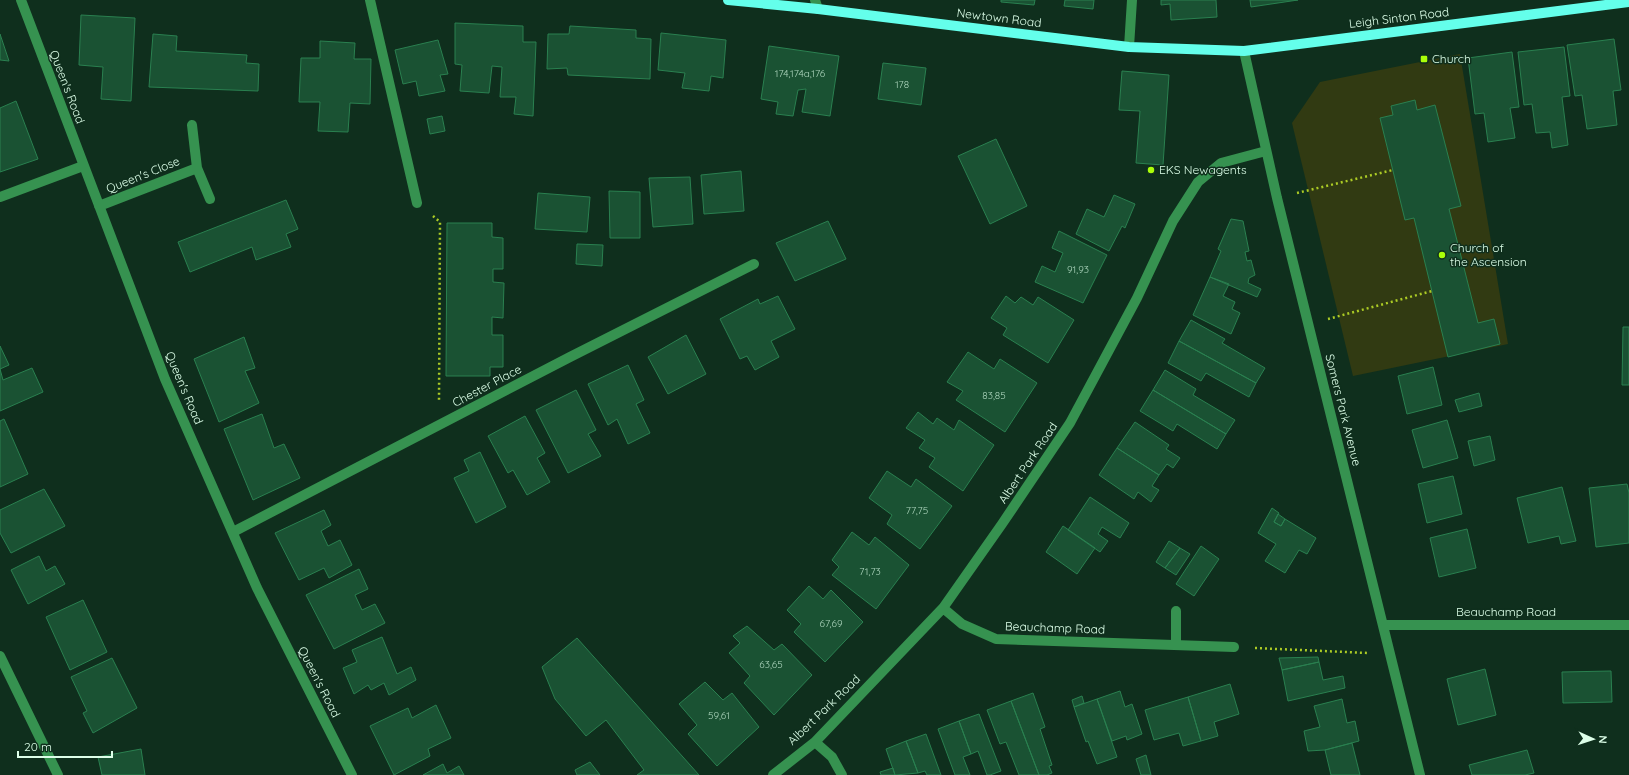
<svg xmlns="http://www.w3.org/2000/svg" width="1629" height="775" font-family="Quicksand,sans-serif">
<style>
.green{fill:#313a12}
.building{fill:#1a5233;stroke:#2a8050}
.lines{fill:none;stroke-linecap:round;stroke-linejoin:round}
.path{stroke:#accb25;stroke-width:2.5;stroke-dasharray:2 3;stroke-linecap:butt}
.minor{stroke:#369250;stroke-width:10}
.major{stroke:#64ffeb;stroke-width:10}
.poi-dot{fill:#aaff09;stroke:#0f2f1d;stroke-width:1.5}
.labels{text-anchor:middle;stroke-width:3;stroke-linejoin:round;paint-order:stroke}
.number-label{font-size:10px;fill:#acd4bc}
.street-label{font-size:12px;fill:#ddffe9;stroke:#0f2f1d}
.poi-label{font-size:12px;fill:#ddffe9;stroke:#0f2f1d;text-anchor:start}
</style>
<rect width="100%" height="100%" fill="#0f2f1d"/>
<path class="green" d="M1460,54L1508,344L1353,376L1292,123L1320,82Z"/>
<path class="building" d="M1001,0H1035L1034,5L1001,2Z
M1065,0H1094L1093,9L1064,6Z
M1161,0H1216L1217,17L1171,20L1170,4L1161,5Z
M1250,0H1298L1251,7Z
M81,15L135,18L131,101L101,99L103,67L79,65Z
M455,23L523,26V42H536L533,116L514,114L516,97H500L502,67L492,66L489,93L460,91L462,65L455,64Z
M570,26L636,30V38L651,39L650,79L568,75L567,68L547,69L548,34H569Z
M661,33L726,40L723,78L711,76L709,91L682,88L685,73L658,70Z
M0,34L9,61L0,60Z
M153,34L177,36L176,51L247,55L246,63L259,64L258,91L149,87Z
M1614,39L1621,90L1613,91L1617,125L1587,129L1582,95L1575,96L1567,45Z
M438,40L448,74L440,75L445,91L419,96L416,81L403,84L395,50Z
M320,41L355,43L354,59H371L370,104L350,103L348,132L318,131L320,102H299L301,58H320Z
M769,46L839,56L830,116L802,112L806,89L798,90L793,116L776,114L778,102L761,99Z
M1564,47L1570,96L1562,97L1568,145L1552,148L1550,132L1536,133L1532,104L1524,105L1518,52Z
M1512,52L1519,107L1510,108L1515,138L1488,142L1484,113L1475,114L1468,58Z
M883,63L926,68L921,105L878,99Z
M1122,71L1169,75L1163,165L1136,163L1140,111L1119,110Z
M1415,100L1417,110L1435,105L1461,206L1449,209L1478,323L1494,319L1500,344L1448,357L1414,218L1405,220L1380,118L1393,115L1391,106Z
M16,101L38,159L0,172V108Z
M442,116L445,131L430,134L427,119Z
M996,139L1027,206L990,224L958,156Z
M741,171L744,211L704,214L701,175Z
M690,177L693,224L653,227L649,178Z
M609,191L640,192V238H610Z
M538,193L590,197L587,232L535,229Z
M1114,195L1135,204L1125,228L1122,226L1109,251L1076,234L1087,209L1104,217Z
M286,200L298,229L286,234L291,247L256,260L252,247L190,272L178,242Z
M1231,219L1243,221L1249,251L1245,252L1247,261L1251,260L1255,275L1249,278L1248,283L1261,289L1257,297L1210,277L1221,251L1218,249Z
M828,221L846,259L795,281L776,243Z
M447,223H492V237L503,238V269H493V282L504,283L503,318L492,317V335H503V367H490V376H446Z
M1059,231L1107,255L1083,303L1035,282L1042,266L1055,272L1063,253L1052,248Z
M577,244L603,245L602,266L576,264Z
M1210,277L1229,284L1223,296L1235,302L1232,309L1240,313L1231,334L1193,315Z
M778,296L795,329L771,341L779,357L755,370L747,356L740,359L720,319L758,299L760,304Z
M1006,296L1015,303L1021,297L1033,305L1038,297L1074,320L1048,363L1003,335L1007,328L991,318Z
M1191,320L1225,339L1222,343L1265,368L1256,383L1179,341Z
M1623,327H1629V385H1622Z
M686,335L706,374L668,394L648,357Z
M244,337L255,368L245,371L259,403L219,422L194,359Z
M1179,341L1256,383L1249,397L1206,373L1201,381L1168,363Z
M0,346L9,365L0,369L3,380L32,368L43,392L0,411Z
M968,352L994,369L1000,359L1037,383L1005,432L956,400L963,391L947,382Z
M628,365L644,400L636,404L650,433L628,444L617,419L608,425L588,384Z
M1433,367L1442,405L1407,414L1398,376Z
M1165,370L1196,389L1193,395L1235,420L1226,434L1153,390Z
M576,390L596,430L588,434L601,456L568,473L536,410Z
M1153,390L1226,434L1217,449L1177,424L1173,431L1140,411Z
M1479,393L1482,406L1459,412L1455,400Z
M918,412L933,424L937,418L954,430L959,420L994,445L963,491L929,467L935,458L919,448L925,440L906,428Z
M262,414L274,448L284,444L300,478L253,500L224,429Z
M525,416L545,453L537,458L550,482L527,495L513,470L508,473L488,436Z
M4,419L28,474L0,487V421Z
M1447,420L1458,458L1423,468L1412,430Z
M1135,422L1169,445L1166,449L1180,458L1173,468L1167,464L1159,475L1117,448Z
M1490,436L1495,460L1474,466L1468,441Z
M1117,448L1159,475L1152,486L1159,490L1151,502L1138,492L1134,499L1099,475Z
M480,452L506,507L476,523L454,478L469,471L464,460Z
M887,471L911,487L916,479L952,506L920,549L887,524L892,515L869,498Z
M1453,476L1462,514L1427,523L1418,484Z
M1627,484L1629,493V543L1596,547L1589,488Z
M1562,487L1576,541L1561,544L1559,536L1528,543L1517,498Z
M44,489L65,526L11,553L0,533V510Z
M1090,497L1129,523L1120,538L1102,527L1098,534L1108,541L1100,552L1068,530Z
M1272,508L1279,513L1274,522L1281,526L1285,519L1316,538L1307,554L1299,550L1285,573L1265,561L1276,544L1258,533Z
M324,510L331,525L321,531L328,546L340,540L352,565L329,578L324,568L299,580L275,533Z
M1278,514L1285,519L1281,526L1274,522Z
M1063,526L1095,548L1077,574L1046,552Z
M1467,529L1476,568L1439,577L1430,538Z
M852,532L869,545L875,537L909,565L876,609L832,575L839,567L832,560Z
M1169,541L1180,548L1165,568L1156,562Z
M1201,546L1219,559L1194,596L1176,584Z
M1180,548L1190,554L1176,575L1165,568Z
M39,556L46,571L55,566L65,584L28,604L11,570Z
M359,569L368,589L355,595L362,610L375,604L385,623L334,649L306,595Z
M809,586L823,599L831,590L863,622L825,662L794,632L801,624L787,610Z
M83,600L107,652L70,670L46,617Z
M747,626L774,650L782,644L812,675L774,715L744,683L750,676L729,653L740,643L733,636Z
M382,637L397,674L411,667L416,680L389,695L384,683L371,690L368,685L354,694L343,668L357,662L352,650Z
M577,638L699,775H637L644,770L606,720L586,736L555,699L542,667Z
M1318,657L1319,662L1282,670L1279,658Z
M112,658L137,708L93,733L83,713L87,711L71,677Z
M1319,662L1323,680L1343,676L1345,688L1288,701L1282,670Z
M1485,669L1496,715L1458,725L1447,679Z
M1611,671L1612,702L1563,703L1562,672Z
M705,682L723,700L732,693L759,727L717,766L688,734L697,725L679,704Z
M1230,684L1239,714L1214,722L1218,736L1201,741L1188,697Z
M1120,691L1125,707L1132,704L1142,734L1127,740L1126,736L1112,741L1097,699Z
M1033,693L1045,727L1040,729L1052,765L1049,766L1052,773L1047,775H1039L1011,701Z
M1082,696L1084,703L1074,707L1072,700Z
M1188,697L1201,741L1183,746L1179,733L1154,740L1145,710Z
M1097,699L1117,757L1097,764L1088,741L1086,742L1074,707Z
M1342,699L1347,723L1355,721L1359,741L1325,750L1308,751L1304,731L1320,727L1314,706Z
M1011,701L1039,775H1019L1006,742L1000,744L987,710Z
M436,705L451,738L428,749L430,756L394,775L370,726L408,708L412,718Z
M979,714L1001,771L990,775H987L978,751L971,754L959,721Z
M959,721L971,754L963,757L970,775H955L938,729Z
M926,734L941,775H927L925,771L918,773L906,741Z
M906,741L918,773L895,775L886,749Z
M1352,743L1360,775H1331L1325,750Z
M141,749L145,775H102L98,757Z
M1527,750L1534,773L1525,775H1472L1469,765Z
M1146,755L1151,775H1141L1136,759Z
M590,762L600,775H577L575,770Z
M443,764L447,773L459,766L464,775H423Z
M893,768L895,775H881L880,772Z"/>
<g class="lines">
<path class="path" d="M1297,193L1393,170
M433,216L440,222L439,400
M1328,319L1432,291
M1255,648L1368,653"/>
<path class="minor" d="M21,0L165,379L257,588L352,775
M370,0L417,203
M815,0L818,9
M1129,47L1132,0
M1244,51L1277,198L1420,775
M197,168L210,199
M0,197L83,166
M99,206L197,168L192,125
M233,532L570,357L754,264
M943,608L962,624L996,639L1234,647
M1383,625H1629
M1176,645V611
M0,656L58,775
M815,742L832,757L842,775
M773,775L815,742L943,608L1002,524L1070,423L1137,298L1173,221L1198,182L1221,163L1266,151"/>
<path class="major" d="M728,0L818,9L1129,47L1244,51L1629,2"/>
</g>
<g class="poi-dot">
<rect x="1420" y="55" width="8" height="8" rx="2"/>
<circle cx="1151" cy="170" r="4"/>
<circle cx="1442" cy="255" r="4"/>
</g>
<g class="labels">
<g class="number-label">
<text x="800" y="77">174,174a,176</text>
<text x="902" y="88">178</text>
<text x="1078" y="273">91,93</text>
<text x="994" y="399">83,85</text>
<text x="917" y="514">77,75</text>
<text x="870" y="575">71,73</text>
<text x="831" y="627">67,69</text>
<text x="771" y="668">63,65</text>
<text x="719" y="719">59,61</text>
</g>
<g class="street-label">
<text transform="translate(999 18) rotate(7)" y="4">Newtown Road</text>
<text transform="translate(1399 18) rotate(-7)" y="4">Leigh Sinton Road</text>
<text transform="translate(67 87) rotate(69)" y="4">Queen's Road</text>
<text transform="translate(143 175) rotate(-22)" y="4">Queen's Close</text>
<text transform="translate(487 386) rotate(-28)" y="4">Chester Place</text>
<text transform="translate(184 388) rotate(67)" y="4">Queen's Road</text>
<text transform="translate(1343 410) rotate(76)" y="4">Somers Park Avenue</text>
<text transform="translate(1028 463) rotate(-56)" y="4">Albert Park Road</text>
<text x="1506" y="616">Beauchamp Road</text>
<text transform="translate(1055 628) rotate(2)" y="4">Beauchamp Road</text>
<text transform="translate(319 682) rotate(63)" y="4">Queen's Road</text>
<text transform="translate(824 710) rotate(-44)" y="4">Albert Park Road</text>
</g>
<g class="poi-label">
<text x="1432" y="63">Church</text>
<text x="1159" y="174">EKS Newagents</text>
<text x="1450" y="252">Church of<tspan x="1450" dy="14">the Ascension</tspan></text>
</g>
</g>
<g transform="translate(1593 739) rotate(93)" stroke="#0f2f1d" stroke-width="3" paint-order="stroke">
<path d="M0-3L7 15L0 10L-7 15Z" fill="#ddffe9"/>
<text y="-6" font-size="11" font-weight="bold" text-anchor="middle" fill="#ddffe9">N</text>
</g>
<path d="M18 751v6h94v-6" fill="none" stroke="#ddffe9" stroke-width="2"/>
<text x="24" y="751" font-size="12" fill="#ddffe9" stroke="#0f2f1d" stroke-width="3" paint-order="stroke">20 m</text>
</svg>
